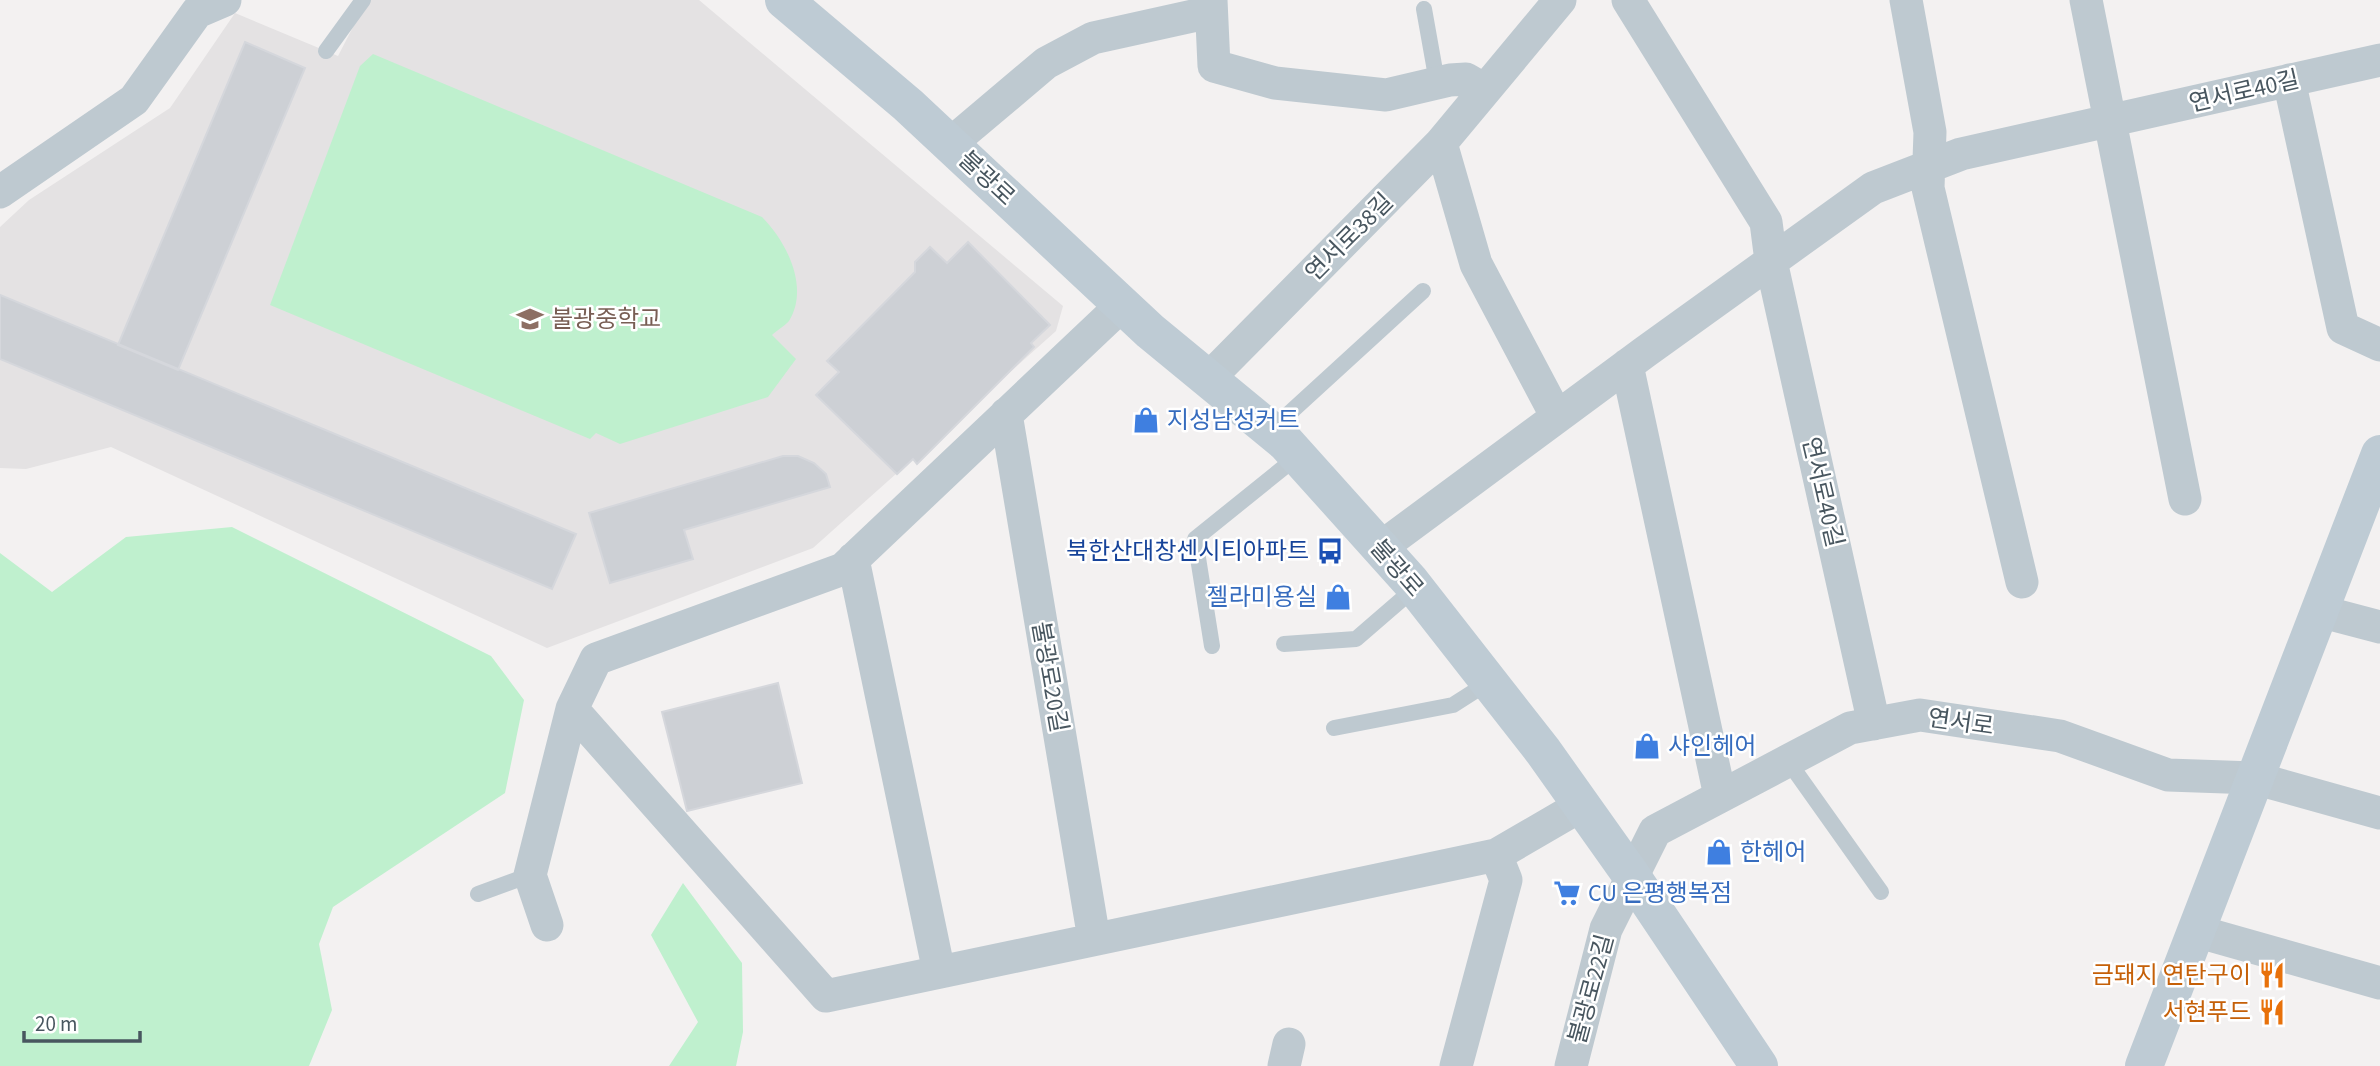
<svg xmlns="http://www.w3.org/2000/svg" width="2380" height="1066" font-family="'Source Sans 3','Noto Sans KR',sans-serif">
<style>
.education{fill:#e4e2e3}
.green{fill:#bff0ce}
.building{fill:#cdd0d5;stroke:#d5d7dc;stroke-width:2}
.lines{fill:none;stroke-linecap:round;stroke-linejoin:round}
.lane{stroke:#bec9d0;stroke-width:16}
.street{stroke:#bec9d0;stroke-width:33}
.secondary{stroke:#becbd4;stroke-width:38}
.labels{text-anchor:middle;stroke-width:5;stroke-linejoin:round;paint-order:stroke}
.street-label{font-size:24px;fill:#48565f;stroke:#fff}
.education-label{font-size:24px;fill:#785e54;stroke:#fff;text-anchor:start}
.shop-label{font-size:24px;fill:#366cbe;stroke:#fff;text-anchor:start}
.transit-label{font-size:24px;fill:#164399;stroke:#fff;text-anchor:end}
.food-label{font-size:24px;fill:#c56008;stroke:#fff;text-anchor:end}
</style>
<rect width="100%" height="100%" fill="#f3f1f1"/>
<path class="education" d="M367,0H699L1063,306L1056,331L813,548L547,648L111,447L26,469L0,468V227L29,200L170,108L235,13L338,56Z"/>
<path class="green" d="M373,54L762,217C786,241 810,287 789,321C785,326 777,330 772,335L796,359L768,397L620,444L596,433L590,439L270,305L360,66Z
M232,527L491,656L524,700L505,793L333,907L319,944L332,1010L309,1066H0V553L52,592L126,537Z
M683,883L742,963L743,1032L736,1066H669L698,1022L651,935Z"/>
<path class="building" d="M245,42L305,68L178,370L118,345Z
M968,242L1050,325L1031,343L1034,347L917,464L913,459L897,474L816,395L839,372L827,361L915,272V262L930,247L947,263Z
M0,295L576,534L552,589L0,359Z
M783,456H798L814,463L826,474L830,487L684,530L693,559L610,583L589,513Z
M778,683L802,783L687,811L662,712Z"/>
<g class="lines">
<path class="lane" d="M1424,9L1437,82
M326,51L363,0
M1271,430L1423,291
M1284,644L1356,639L1415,588
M1212,646L1195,539L1298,456
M1334,728L1453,705L1489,682
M1788,761L1881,892
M478,894L530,875"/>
<path class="street" d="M1211,0L1214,66L1275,83L1386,95L1450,80L1466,79L1485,90
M1628,0L1766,222L1771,261L1874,724
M1906,0L1930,132L1928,188L2022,582
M2086,0L2185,499
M2289,80L2343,328L2380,345
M1441,143L1476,264L1557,417
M950,144L1046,63L1093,38L1211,12
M0,192L134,100L197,12L225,0
M1627,365L1720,796
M1208,379L1441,143L1560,0
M1006,414L1094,939
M1380,548L1645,352L1873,188L1961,154L2380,60
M853,559L939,972
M2319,611L2380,627
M572,709L826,996L1496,855L1582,805
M547,925L530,875L572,709L596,659L843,569L1122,305
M2196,931L2380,983
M1284,1066L1289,1044
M1456,1066L1506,880L1496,855
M1571,1066L1606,929L1655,831L1850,728L1920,715L2060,736L2168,775L2254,778L2380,813"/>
<path class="secondary" d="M784,0L908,105L1150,331L1286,443L1410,581L1543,751L1631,875L1759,1066
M2144,1066L2380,454"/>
</g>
<defs>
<g id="school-bare" transform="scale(2.1)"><path d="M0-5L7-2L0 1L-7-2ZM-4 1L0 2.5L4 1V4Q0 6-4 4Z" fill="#8d6e63" stroke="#fff" stroke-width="2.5" paint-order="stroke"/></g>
<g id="shop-bare" transform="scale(2.1)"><path d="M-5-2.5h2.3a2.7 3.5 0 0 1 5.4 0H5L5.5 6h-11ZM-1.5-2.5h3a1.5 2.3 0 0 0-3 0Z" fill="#3f7fe0" stroke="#fff" stroke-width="2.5" paint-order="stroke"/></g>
<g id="bus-bare" transform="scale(2.1)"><path d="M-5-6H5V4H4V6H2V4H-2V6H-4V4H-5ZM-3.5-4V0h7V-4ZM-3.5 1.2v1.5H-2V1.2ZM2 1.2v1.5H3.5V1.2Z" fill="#1a4fb4" stroke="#fff" stroke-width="2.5" paint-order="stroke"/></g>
<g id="supermarket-bare" transform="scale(2.1)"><path d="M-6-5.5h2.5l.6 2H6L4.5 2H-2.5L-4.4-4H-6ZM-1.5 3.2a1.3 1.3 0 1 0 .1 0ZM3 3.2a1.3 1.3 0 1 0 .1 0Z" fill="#3f7fe0" stroke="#fff" stroke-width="2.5" paint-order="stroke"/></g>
<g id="restaurant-bare" transform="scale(2.1)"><path d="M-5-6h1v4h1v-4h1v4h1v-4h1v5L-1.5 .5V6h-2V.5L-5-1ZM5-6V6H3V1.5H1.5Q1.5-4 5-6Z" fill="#e8710a" stroke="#fff" stroke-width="2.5" paint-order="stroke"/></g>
</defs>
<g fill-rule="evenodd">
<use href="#school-bare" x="530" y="319"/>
<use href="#shop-bare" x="1146" y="420"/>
<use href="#bus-bare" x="1330" y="551"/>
<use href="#shop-bare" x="1338" y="597"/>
<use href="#shop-bare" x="1647" y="746"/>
<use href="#shop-bare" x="1719" y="852"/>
<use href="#supermarket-bare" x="1567" y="893"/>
<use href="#restaurant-bare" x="2272" y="975"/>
<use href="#restaurant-bare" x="2272" y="1012"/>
</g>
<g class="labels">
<g class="street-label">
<text transform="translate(2244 91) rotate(-13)" y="8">연서로40길</text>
<text transform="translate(987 178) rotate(43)" y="8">불광로</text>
<text transform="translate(1349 237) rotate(-45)" y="8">연서로38길</text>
<text transform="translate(1823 492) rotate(77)" y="8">연서로40길</text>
<text transform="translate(1397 568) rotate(49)" y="8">불광로</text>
<text transform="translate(1050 677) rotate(80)" y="8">불광로20길</text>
<text transform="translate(1961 722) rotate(8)" y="8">연서로</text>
<text transform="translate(1591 989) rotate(-75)" y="8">불광로22길</text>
</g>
<g class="education-label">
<text x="551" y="327">불광중학교</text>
</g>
<g class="shop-label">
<text x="1167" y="428">지성남성커트</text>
<text x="1317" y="605" text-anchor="end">젤라미용실</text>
<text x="1668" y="754">샤인헤어</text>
<text x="1740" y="860">한헤어</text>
<text x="1588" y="901">CU 은평행복점</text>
</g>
<g class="transit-label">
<text x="1309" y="559">북한산대창센시티아파트</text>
</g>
<g class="food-label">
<text x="2251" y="983">금돼지 연탄구이</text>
<text x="2251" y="1020">서현푸드</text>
</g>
</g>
<path d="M24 1031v10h116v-10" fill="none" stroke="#48565f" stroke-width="3.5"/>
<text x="35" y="1031" font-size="21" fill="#48565f" stroke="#ffffff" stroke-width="5" paint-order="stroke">20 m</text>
</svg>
